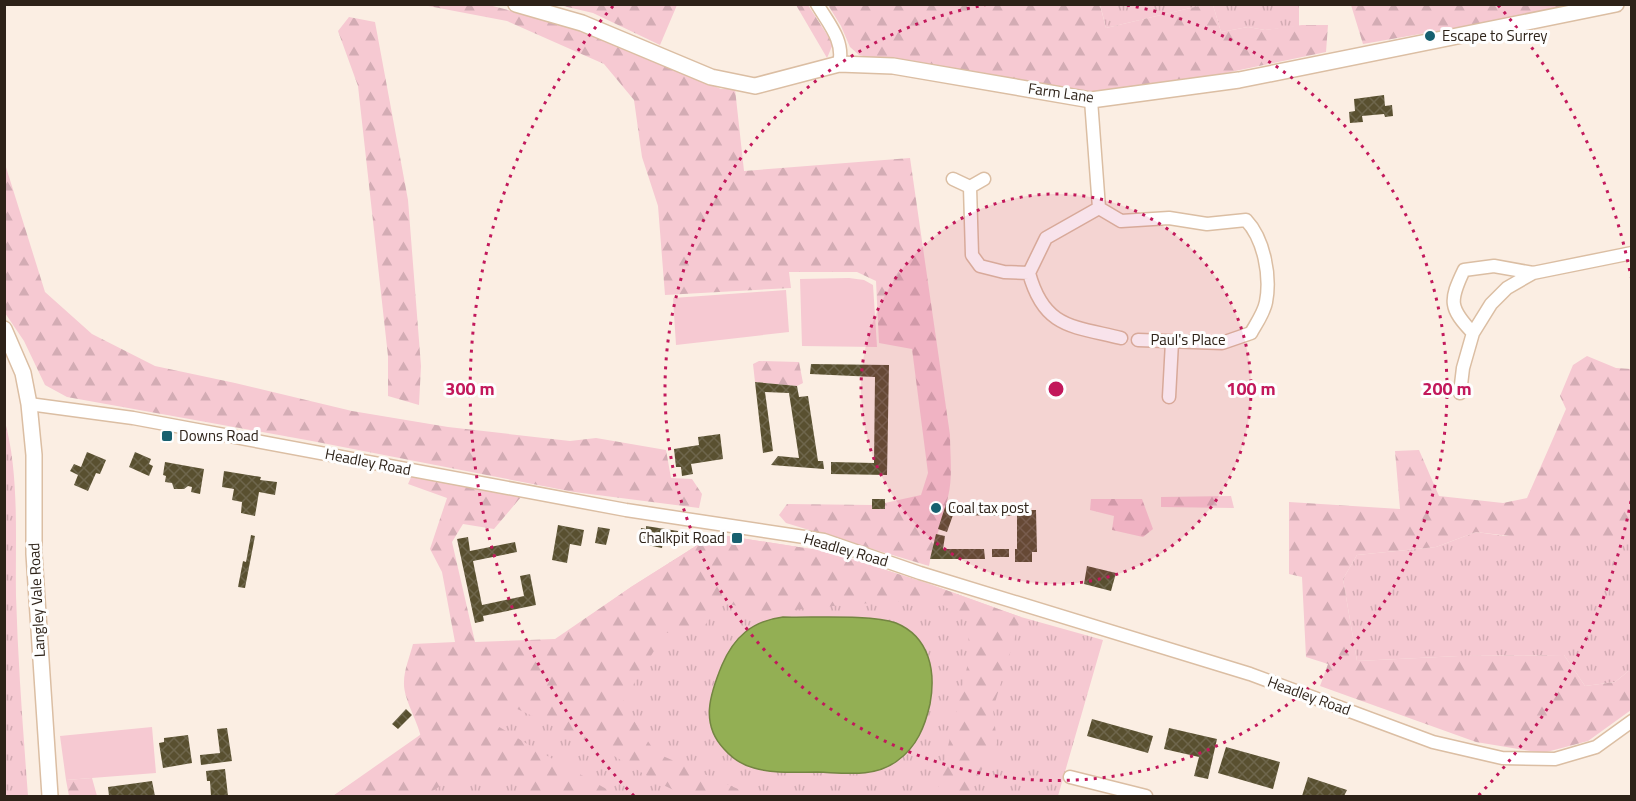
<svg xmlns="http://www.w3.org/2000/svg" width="1636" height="801" font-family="'Titillium Web',sans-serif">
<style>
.grass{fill:url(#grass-tufts)}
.forest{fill:url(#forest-firs)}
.garden{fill:#f6c9d2}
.water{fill:#93af54;stroke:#748542;stroke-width:1.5}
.building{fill:url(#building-cross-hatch)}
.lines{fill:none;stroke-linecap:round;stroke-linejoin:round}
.minor-casing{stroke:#dbbea3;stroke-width:15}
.tertiary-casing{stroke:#dbbea3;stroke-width:18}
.minor{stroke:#fff;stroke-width:12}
.tertiary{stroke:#fff;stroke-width:15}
.ring{fill:none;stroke:#c2185b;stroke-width:3;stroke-dasharray:3 6}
.poi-dot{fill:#17606f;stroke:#fefefe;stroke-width:2}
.labels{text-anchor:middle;stroke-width:6;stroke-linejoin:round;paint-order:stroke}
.poi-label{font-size:15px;fill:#2d2218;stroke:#fefefe;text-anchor:start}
.street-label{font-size:15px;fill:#2d2218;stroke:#fefefe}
.centre{fill:#c2185b;stroke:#fefefe;stroke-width:3}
.ring-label{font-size:18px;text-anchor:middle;font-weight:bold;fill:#c2185b;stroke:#fefefe;stroke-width:6;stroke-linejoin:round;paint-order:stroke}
</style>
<defs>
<pattern id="grass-tufts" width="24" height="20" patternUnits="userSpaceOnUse" patternTransform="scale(1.5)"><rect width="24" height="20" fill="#f6c9d2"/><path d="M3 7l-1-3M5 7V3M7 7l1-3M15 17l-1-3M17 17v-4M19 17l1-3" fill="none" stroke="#d3acb4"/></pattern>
<pattern id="forest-firs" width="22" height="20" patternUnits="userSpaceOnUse" patternTransform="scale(1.5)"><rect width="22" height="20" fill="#f6c9d2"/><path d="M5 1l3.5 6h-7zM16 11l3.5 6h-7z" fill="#d3acb4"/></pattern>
<pattern id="building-cross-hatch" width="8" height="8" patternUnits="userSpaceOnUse" patternTransform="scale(1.5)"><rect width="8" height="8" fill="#595030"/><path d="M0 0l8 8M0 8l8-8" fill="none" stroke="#6e664c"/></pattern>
</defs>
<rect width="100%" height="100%" fill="#fbeee3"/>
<path class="grass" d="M1100,4L1203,5L1106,28Z
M1213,5H1299V26L1265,30L1248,27L1221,32Z
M4,418C20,474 15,538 16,596C18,663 23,730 28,796H5Z
M1476,532L1505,536H1631V669L1615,682L1585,686L1564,655L1459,656L1357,661L1343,579L1357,555L1436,547Z
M715,534L830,552L929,584L1021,617L1103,640L1058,796H333L631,587Z"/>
<path class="forest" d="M423,5H489L579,29L721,89H735L744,171L910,158L950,435C950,455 953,477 948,497C943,521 933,543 929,566L786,523L779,515L787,504L872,505V509H885V503L921,495L928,473L912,349L879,343L876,281L857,272H789L791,288L665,295L658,206L642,157L634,100L604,64L507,21Z
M559,5L677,4V5L660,45L593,13Z
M796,5H808L833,44L827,58Z
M828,5H1100L1106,28L1203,5H1213L1221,32L1248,27L1265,30L1302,25H1328L1326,52L1216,75L1111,92H1077L881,60L859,55L850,47L841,26Z
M1351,5H1570L1512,18L1363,44Z
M349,17L375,22L408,200L421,366L419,405L388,396V356L358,86L338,31Z
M5,164L45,292L92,334L155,366L235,383L352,411L448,427L570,441L596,438L666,450L671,478L692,479L702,494L699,508L574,492L312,441L67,397L45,385L24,341L5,313Z
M1587,356L1616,368L1631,369V536H1600L1550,541L1476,532L1436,547L1357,555L1343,579L1357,661L1459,656L1564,655L1585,686L1615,682L1631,669V710L1588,741L1543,753L1476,742L1320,686L1328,664L1306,657L1302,577L1289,574V502L1400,509L1395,451L1419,450L1439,496L1503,503L1527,498L1566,409L1560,396L1573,365Z
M759,361L799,362L803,383L797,386L755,382L753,364Z
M412,475L521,497L494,529L463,524L452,542L475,642L555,639L631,587L715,534L830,552L929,584L1021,617L993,709L997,743L967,796H936L969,659L968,622L935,600L853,604L764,613L722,602L702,629L665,633L622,703L656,753L754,796H686L659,783L596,745L515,708L496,725L542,753L619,796H532L509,778L454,777L425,796H333L421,737C417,719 403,698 404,682C404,670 410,656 413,644L455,642L442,572L430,549L447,498L408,484Z
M1231,496L1234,508L1161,507V497Z
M1091,499H1142L1153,529L1143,537L1112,530L1114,516L1090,510Z
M92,778L97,796H69L66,780Z"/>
<path class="garden" d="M849,278L864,280L873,285L877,347L802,346L800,279Z
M786,290L789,332L676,345L673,298Z
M152,727L156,773L66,780L60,736Z"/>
<path class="water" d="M783,617C811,618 871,614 896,623C930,637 936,672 930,704C925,726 917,747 897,761C874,778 845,773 818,772C797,772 774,774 754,768C742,765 732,758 724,749C700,724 710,694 722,665C734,637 752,621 783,617Z"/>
<path class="building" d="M1384,95L1385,106L1392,105L1393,116L1385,117L1384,114L1362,116L1363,122L1350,123L1349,112L1355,111L1354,99Z
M811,364L889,365L887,475L831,474V462L874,463L875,377L810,374Z
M755,382L797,386L799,397L808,396L818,461H823L824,469L771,465L778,456L799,458L789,393L765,392L773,451L763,453Z
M720,434L723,459L691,464L693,474L682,476L681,467H676L674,449L699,445L698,437Z
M87,452L106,460L100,474L96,473L88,491L74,485L78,475L70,471L74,464L81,467Z
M135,452L151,459L149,464L153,466L149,476L129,467Z
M165,462L204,469L200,494L191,492L192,487L188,486L184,489H174L172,483L165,482L166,476L163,475Z
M224,471L261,477L260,480L277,482L275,495L259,492L255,516L241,513L242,502L232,500L234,489L222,487Z
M872,499H885V509H872Z
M946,504L1014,505V516L953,515L947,532L938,529Z
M1017,510H1036L1037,552H1032V562H1015V549H1017Z
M558,525L584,530L581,546L570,544L567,563L552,560Z
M646,526L678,531L677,541L671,540V543L663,542L662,548L642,544L644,537H640L641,528L646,529Z
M598,527L610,529L606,545L595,543Z
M936,534L945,536L943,549H984L985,559H930Z
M251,535L255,536L245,588L238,587L243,561L246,562Z
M468,537L470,551L515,542L517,552L473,561L482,605L524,596L520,576L530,574L536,605L483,616L484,621L475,623L457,539Z
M992,549H1009V557H992Z
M1087,566L1116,573L1111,591L1084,584Z
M406,709L412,715L398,729L392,724Z
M1092,719L1153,736L1148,753L1087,736Z
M227,728L232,761L201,765L200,755L220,753L217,729Z
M1169,728L1217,739L1208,779L1194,776L1199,757L1164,749Z
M188,735L192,763L163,768L159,743L164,742V738Z
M1226,747L1280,762L1273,789L1218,773Z
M225,769L228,796H211L210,781H207L206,771Z
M1308,777L1347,790L1344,796H1302Z
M152,781L155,796H109L108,787Z"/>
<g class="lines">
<g class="minor-casing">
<path id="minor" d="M817,4C828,23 845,41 839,64
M1091,100L1099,208L1046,238L1029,273C1044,328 1072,326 1121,338
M953,179L970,187
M984,179L970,187L972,255L980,266L1004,272L1029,273
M1099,208L1121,221L1169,218L1207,224L1246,220C1264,239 1271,276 1266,302C1264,313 1256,324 1251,333L1222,343L1138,340
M1473,333C1449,308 1449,301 1464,270L1494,266L1533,273
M1460,393L1463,368L1473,333L1491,304L1507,288L1533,273L1632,253
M1169,397L1172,342
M29,404L133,418L626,510L824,540L920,573L1250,674L1433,742L1502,758L1555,759L1596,747L1632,721
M1070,777L1146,796"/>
</g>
<g class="tertiary-casing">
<path id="tertiary" d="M516,4L582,23L711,77L755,86L839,64L893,66L1091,100L1239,80L1616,4
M4,329L23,373L29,404L34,455V554L50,796"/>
</g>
<use href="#minor" class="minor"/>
<use href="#tertiary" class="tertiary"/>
</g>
<circle cx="1056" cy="389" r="195" fill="#c2185b" fill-opacity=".12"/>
<g class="ring">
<circle cx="1056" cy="389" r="195"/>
<path d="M1127 5A391 391 0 1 1 985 5"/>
<path d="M1631 501A586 586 0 0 1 1478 796M634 796A586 586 0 0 1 614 5M1498 5A586 586 0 0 1 1631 277"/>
</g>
<g class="poi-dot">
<circle cx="1430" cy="36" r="6"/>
<rect x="161" y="430" width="12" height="12" rx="3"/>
<circle cx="936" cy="508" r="6"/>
<rect x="731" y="532" width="12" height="12" rx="3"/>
</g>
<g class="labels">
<g class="poi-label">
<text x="1442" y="41">Escape to Surrey</text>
<text x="179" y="441">Downs Road</text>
<text x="948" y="513">Coal tax post</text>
<text x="725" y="543" text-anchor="end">Chalkpit Road</text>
</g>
<g class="street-label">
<text transform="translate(1061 93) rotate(8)" y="5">Farm Lane</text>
<text x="1188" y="345">Paul's Place</text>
<text transform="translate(368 462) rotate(11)" y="5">Headley Road</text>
<text transform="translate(846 550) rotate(16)" y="5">Headley Road</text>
<text transform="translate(37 600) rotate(-93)" y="5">Langley Vale Road</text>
<text transform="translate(1309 696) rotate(20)" y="5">Headley Road</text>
</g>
</g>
<circle cx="1056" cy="389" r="9" class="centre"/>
<g class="ring-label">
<text x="1251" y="395">100 m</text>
<text x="1447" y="395">200 m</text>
<text x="470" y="395">300 m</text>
</g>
<rect width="1636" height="801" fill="none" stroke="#2d2218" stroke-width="12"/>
</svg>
